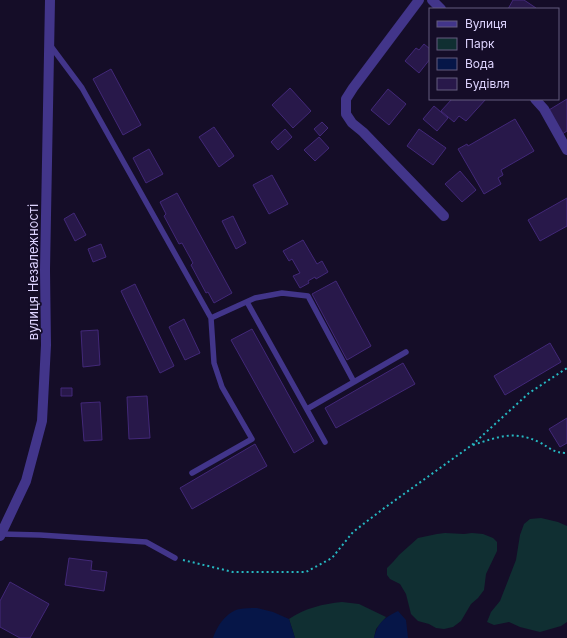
<svg xmlns="http://www.w3.org/2000/svg" width="567" height="638" font-family="Inter,sans-serif">
<style>
.green{fill:#102f32}
.water{fill:#061648}
.building{fill:#28184a;stroke:#422878}
.lines{fill:none;stroke-linecap:round;stroke-linejoin:round}
.path{stroke:#26b8c2;stroke-width:2;stroke-dasharray:2 3;stroke-linecap:butt}
.lane{stroke:#42358a;stroke-width:5.5}
.street{stroke:#42358a;stroke-width:10}
.labels{text-anchor:middle;stroke-width:3.5;stroke-linejoin:round;paint-order:stroke}
.street-label{font-size:13px;fill:#ded4ff;stroke:#150d28}
</style>
<rect width="100%" height="100%" fill="#150d28"/>
<path class="green" d="M541,518L558,522L567,526V622L561,626L540,632L520,627L509,622L494,625L487,622L491,612L500,601L516,560L520,535L524,524L530,519Z
M445,533L464,534L472,533L483,534L493,538L497,542V551L486,574L484,590L478,598L471,604L461,621L453,627L444,629L436,628L429,624L418,621L411,614L406,594L400,584L390,579L387,575V568L393,562L399,555L418,538L437,534Z
M342,602L359,604L386,617L376,629L374,638H295L289,619C305,608 323,604 342,602Z"/>
<path class="water" d="M257,608L273,612L289,619L295,638H213C217,626 227,611 240,609C245,608 251,608 257,608Z
M398,611L406,620L408,638H374C378,622 384,618 398,611Z"/>
<path class="building" d="M513,0H524L536,8V9H508Z
M424,44L430,49V59L419,73L405,61L416,48L419,50Z
M111,69L141,125L123,135L93,79Z
M290,88L311,111L293,128L272,105Z
M388,89L406,104L389,125L371,110Z
M452,99H486L466,121L459,116L454,122L441,111Z
M567,99V131L559,136L544,113Z
M434,106L448,118L437,131L423,119Z
M515,119L534,151L501,170L503,175L498,178L501,184L484,194L458,149L467,144L468,146Z
M322,122L328,128L320,136L314,129Z
M214,127L234,156L219,167L199,137Z
M285,129L292,137L278,150L271,142Z
M419,129L446,148L433,165L407,146Z
M319,137L329,148L315,161L304,150Z
M149,149L163,174L146,183L133,158Z
M460,171L476,190L462,202L445,184Z
M272,175L288,204L269,214L253,185Z
M177,193L232,293L214,303L208,292L206,293L191,265L193,263L182,243L179,244L164,216L166,214L160,202Z
M567,198V226L540,241L528,220Z
M74,213L86,235L75,241L64,219Z
M233,216L246,243L236,249L222,221Z
M303,240L317,264L322,261L328,272L316,279L315,277L308,281L309,283L300,288L293,276L300,273L292,259L289,261L283,251Z
M101,244L106,257L93,262L88,249Z
M336,281L371,346L347,360L312,294Z
M135,284L174,366L160,373L121,291Z
M184,319L200,353L185,360L169,327Z
M252,329L314,441L294,453L231,340Z
M98,330L100,365L83,367L81,331Z
M550,343L561,362L505,395L494,376Z
M403,363L415,384L336,428L325,408Z
M61,388H72V396H61Z
M147,396L150,438L129,439L127,397Z
M100,402L102,440L84,441L81,403Z
M567,418V443L560,447L549,429Z
M255,444L267,466L192,509L180,488Z
M69,558L92,561L91,570L107,572L104,591L65,585Z
M10,582L49,604L30,638H20L0,627V601Z"/>
<g class="lines">
<path class="path" d="M473,445C498,437 513,430 539,442C550,448 554,453 567,453
M183,560L233,572H306L332,558L353,532L383,509L472,445L529,393L567,368"/>
<path class="lane" d="M50,45L82,88L211,318L214,363L222,387L252,439L192,473
M247,302L325,442
M211,318L255,298L282,293L308,296L354,382
M307,409L406,352
M1,534L40,535L146,542L175,558"/>
<path class="street" d="M419,0L353,88L346,99V114L352,123L363,132L444,216
M432,0L441,9
M535,99L544,109L567,150
M0,536L26,481L42,421L46,345L45,270L50,0"/>
</g>
<g class="labels">
<g class="street-label">
<text transform="translate(33 272) rotate(-90)" y="5">вулиця Незалежності</text>
</g>
</g>
<rect x="429" y="8" width="130" height="92" fill="#150d28" stroke="#655d7e"/>
<rect x="437" y="21" width="20" height="6" fill="#42358a" stroke="#655d7e"/>
<text x="465" y="28" font-size="12" fill="#ded4ff">Вулиця</text>
<rect x="437" y="38" width="20" height="12" fill="#102f32" stroke="#655d7e"/>
<text x="465" y="48" font-size="12" fill="#ded4ff">Парк</text>
<rect x="437" y="58" width="20" height="12" fill="#061648" stroke="#655d7e"/>
<text x="465" y="68" font-size="12" fill="#ded4ff">Вода</text>
<rect x="437" y="78" width="20" height="12" fill="#28184a" stroke="#655d7e"/>
<text x="465" y="88" font-size="12" fill="#ded4ff">Будівля</text>
</svg>
